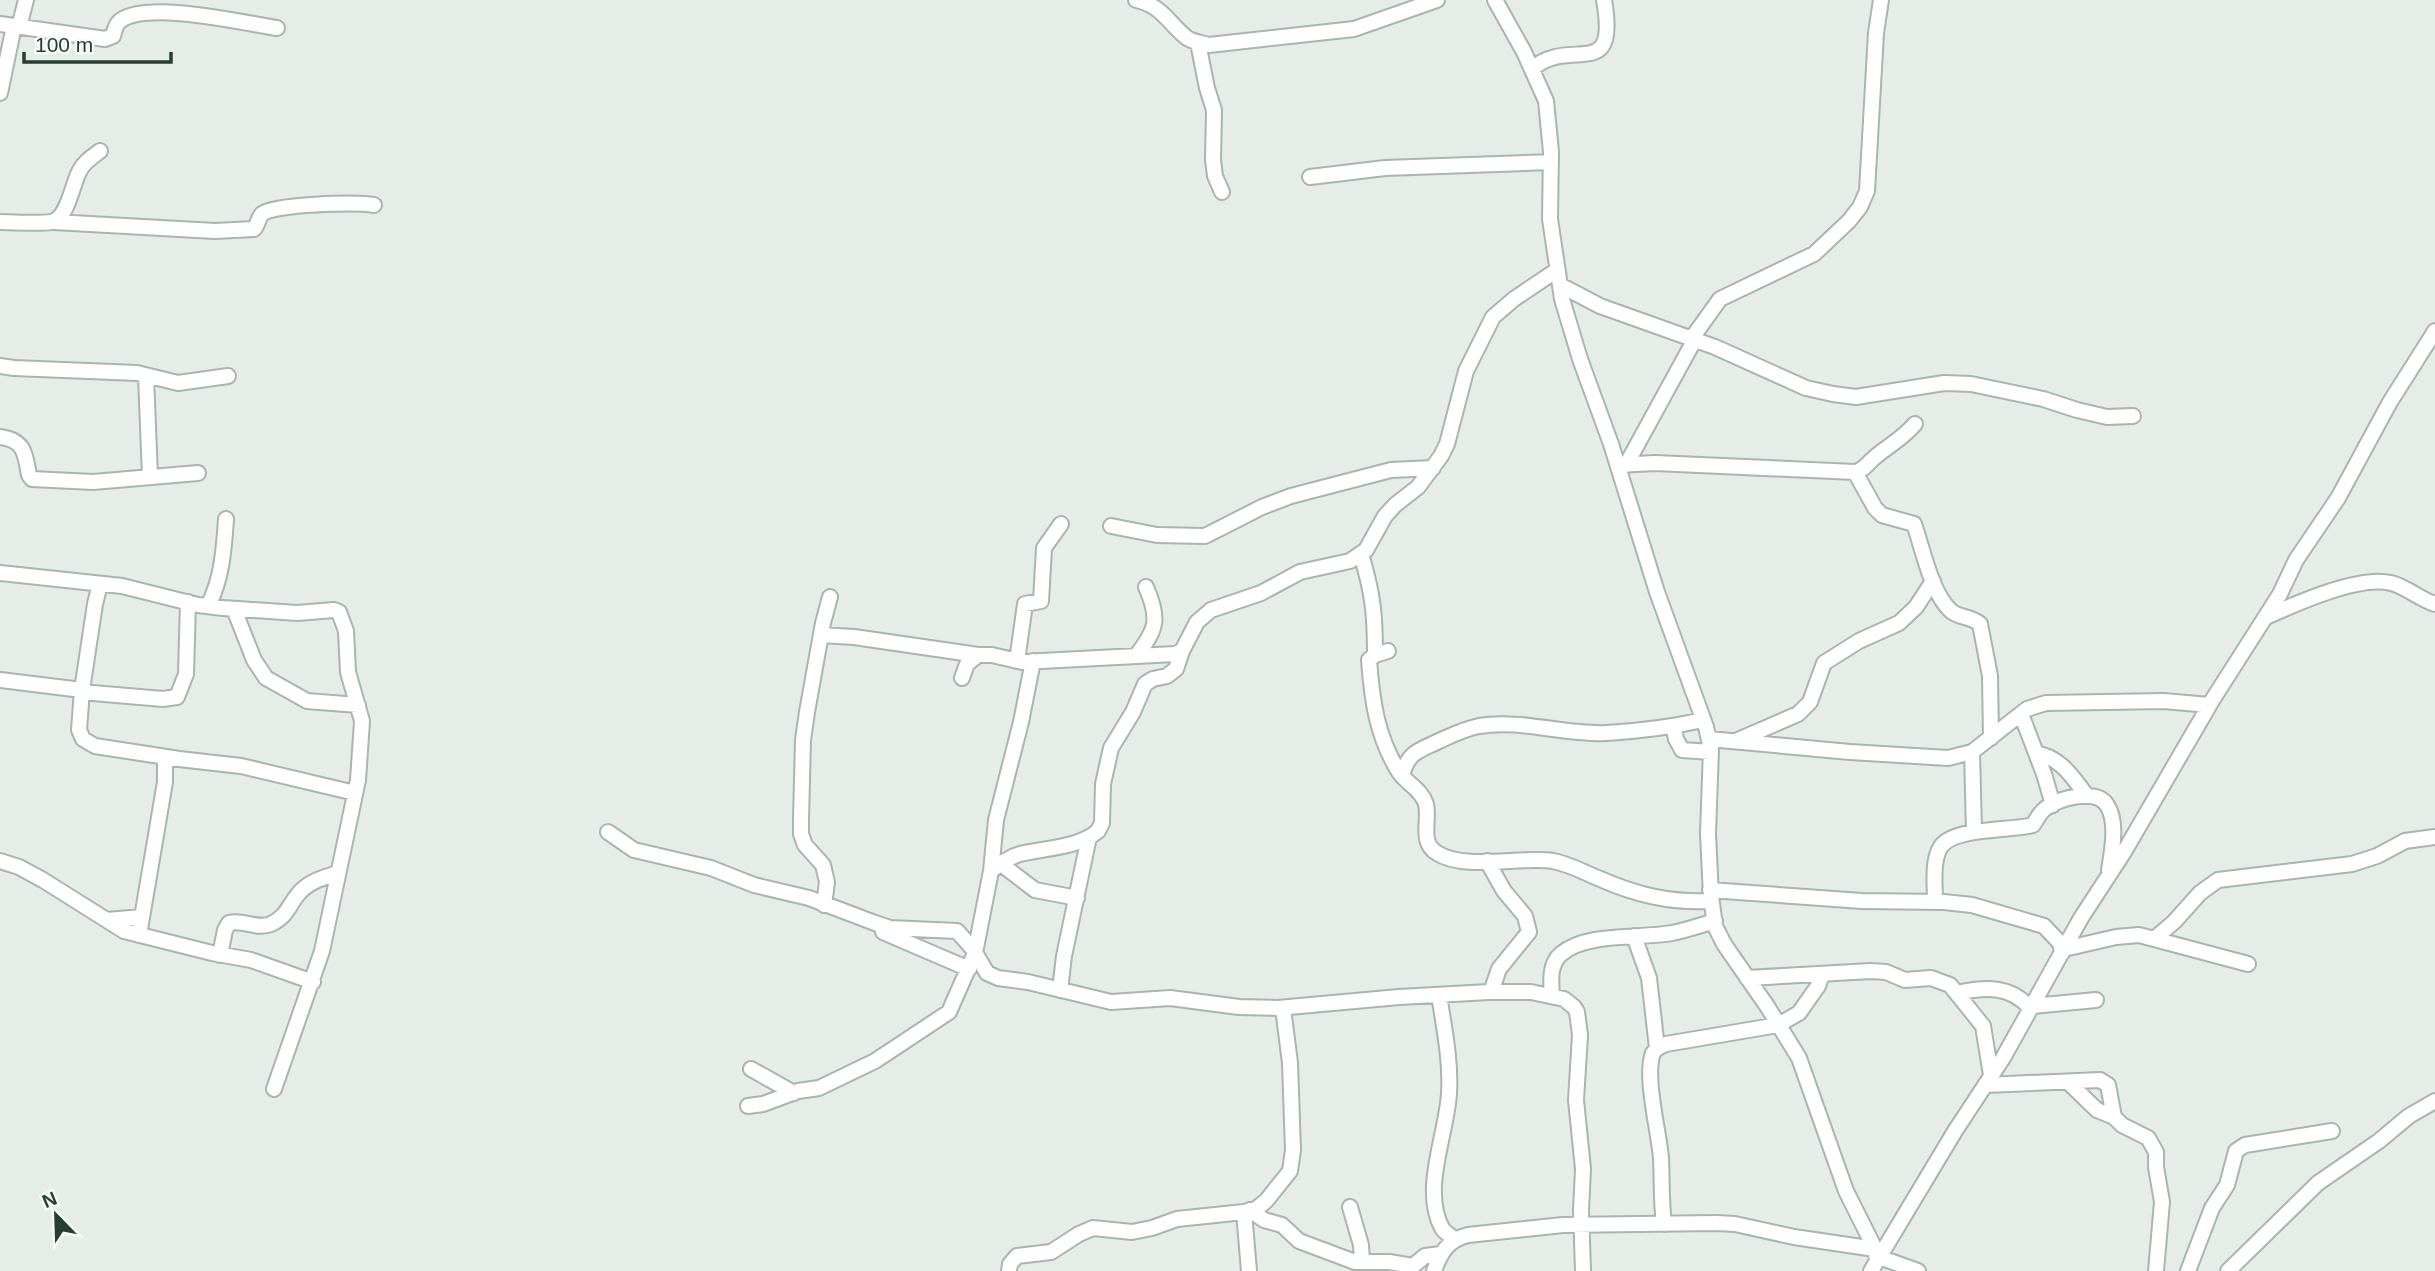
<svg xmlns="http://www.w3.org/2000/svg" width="2435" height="1271" font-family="Helvetica,sans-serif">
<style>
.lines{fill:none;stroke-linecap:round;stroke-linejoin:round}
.minor-casing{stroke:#a9b5af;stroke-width:18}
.minor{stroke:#fff;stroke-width:14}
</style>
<rect width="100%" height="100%" fill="#e6ede9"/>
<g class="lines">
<g class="minor-casing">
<path id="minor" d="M1136,0C1163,6 1168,23 1187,38C1193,42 1202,43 1209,45L1354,29L1437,0
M1495,0L1524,52L1546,101L1551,152L1550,219L1562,299L1580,359L1611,444L1657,592L1706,727L1711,749L1708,834L1711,896L1715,926L1724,944L1767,1006L1799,1058L1846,1191L1875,1249L1877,1261
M0,24L105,39L113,36C115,30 115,25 120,21C146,0 244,23 277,28
M19,27L26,0
M1198,43L1207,88L1214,110L1213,160L1215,176L1222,192
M1532,69C1570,35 1619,85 1604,0
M0,93L14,26
M1310,177L1385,168L1551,162
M0,222C13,222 40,224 51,222C68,219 72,184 80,170C84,162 92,157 100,151
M54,222L215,231L254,229C258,225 258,218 262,214C273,204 357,202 374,205
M1560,285L1600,306L1715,347L1806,388L1833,394L1856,397L1944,383L1971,384L2043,399L2077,410L2107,417L2133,416
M1692,338L1720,299L1814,254L1849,221L1860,207L1867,191L1876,33L1881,0
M0,366L14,368L137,373L178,383L228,376
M146,376L150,477
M0,437C25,440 25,454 29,475L32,479L93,482L198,473
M1618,465L1655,463L1855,472C1864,470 1867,464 1874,458C1889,445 1901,440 1915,424
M1626,465L1695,339
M1855,472L1875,508L1882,515L1914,524C1923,549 1931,593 1951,611C1959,618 1971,616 1980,624L1990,676L1991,738
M1111,526L1157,535L1205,536L1262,507L1291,496L1391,470L1433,468
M1361,554C1373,594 1375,614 1375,655
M0,573L122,586L198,605L223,608L297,613L334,610L339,612L346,631L348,672L362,721L358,780L322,951L274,1089
M100,584L95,604L82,690L79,730L83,739L95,746L179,759L241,766L355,793
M208,606C222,579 224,549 226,519
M234,609L254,660L266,678L307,701L358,705
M2266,617C2295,604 2359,575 2391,583C2407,587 2419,599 2435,604
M821,635L854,637L978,655
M1388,651L1375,655L1369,660C1372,701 1377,737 1399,772C1407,784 1421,789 1426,804C1430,821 1419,842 1437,853C1465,871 1521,856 1553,861C1569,864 1583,872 1598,878C1636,895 1670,903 1711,901
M1136,656C1157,629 1160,619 1146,587
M1017,661L1025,604L1041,601L1044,548L1061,524
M962,678L967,664L978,655H992L1022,662L1175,654L1182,651L1197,622L1211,610L1261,593L1300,572L1350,561L1366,550L1385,516L1395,505L1418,487L1441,456L1447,444L1466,371L1493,317L1514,299L1557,270
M0,680L82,690
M81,692L163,699L177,697L186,674L188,602
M2021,714L2044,774L2053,805
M1673,726L1676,739L1682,750L1711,752
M1709,739L1850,752L1948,758L1972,752L2027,709L2046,703L2164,701L2209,705
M1738,740L1798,714L1810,702L1824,663L1859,641L1899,623L1916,607L1933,581
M1972,752L1974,832
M2036,753C2062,758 2072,777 2087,796
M1402,776C1408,752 1418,751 1439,741C1452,735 1464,729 1479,726C1521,719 1565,735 1607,733C1640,731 1672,727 1703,720
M608,832L634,850L711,868L754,885L809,898L875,923L890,928L957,931L973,949L987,973L998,978L1028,982L1111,1002L1170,998L1239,1007L1278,1008L1399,997L1489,992H1531L1564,999L1574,1007L1577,1012L1580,1035L1576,1100L1583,1169L1581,1210L1583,1271
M0,861L19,867L43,880L124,931L212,953L251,960L313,982
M1487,861L1504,891L1525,916L1529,932L1499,969L1491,992
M1001,864L1035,890L1077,898
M991,871C1000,864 1009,857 1020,854C1045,848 1078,848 1098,831L1102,823L1103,784L1111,748L1133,712L1145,684L1153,679L1167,676L1176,669L1182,651
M1710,890L1862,901L1944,902L1972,905L2044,926L2060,943L2062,953
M1935,901C1935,886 1932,862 1940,848C1951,827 2013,831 2033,825C2037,819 2040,812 2046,808C2059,798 2096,788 2107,805C2118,822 2112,851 2109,870
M824,905L827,882L823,865L805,845L801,834V819L803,740L807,712L823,623L830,597
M107,920L142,917
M883,932L969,969
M139,935L165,782V757
M1634,936L1649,978L1657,1048
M2154,939L2174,922L2200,893L2218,880L2352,864L2377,856L2405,841L2435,837
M2064,949L2116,937L2139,935L2248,964
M220,955L225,930L229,923C244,919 256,930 271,924C289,915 288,905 300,892C310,881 325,877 338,873
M1747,978L1871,971L1886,972L1905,980L1931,978L1950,985L1983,1026L1991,1075
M1060,990L1064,956L1089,837
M1957,993C1985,987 2010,985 2030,1008
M1439,995C1444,1027 1451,1061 1449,1093C1447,1134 1421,1189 1442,1228C1444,1232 1450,1235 1454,1239
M1552,995C1551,982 1549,964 1561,954C1587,932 1640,939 1672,933C1687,930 1701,925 1715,921
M2032,1006L2096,1000
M751,1069L794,1093
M2069,1083L2097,1110L2114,1117
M1985,1085L2100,1080L2108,1085L2114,1117L2122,1125L2148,1138L2156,1152V1167L2162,1202L2156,1271
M748,1106L763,1104L798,1091L819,1088L875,1061L949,1012L975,953L991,871L996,820L1021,722L1033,661
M1350,1207L1361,1245L1362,1262
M1250,1210L1264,1220L1282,1225L1299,1241L1355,1262H1389L1413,1266L1425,1256L1441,1254
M1244,1212L1249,1271
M1664,1224C1661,1202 1662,1180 1661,1158C1659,1132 1644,1076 1653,1053C1656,1048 1661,1046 1666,1044L1778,1025L1799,1013L1818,986L1822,975
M1879,1257L1918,1271
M1009,1271L1010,1264L1017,1256L1051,1252L1079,1234L1093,1228L1132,1232L1152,1228L1177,1219L1244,1212L1256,1209L1266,1201L1290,1171L1293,1150L1290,1063L1283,1008
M1434,1271C1441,1252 1448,1240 1468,1235L1563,1225L1716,1223L1735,1224L1794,1237L1875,1249
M1871,1271L1955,1131L2003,1058L2081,918L2124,852L2213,699L2280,594L2296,560L2338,498L2390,402L2435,331
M2188,1271L2212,1208L2227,1185L2236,1151L2245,1145L2332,1131
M2228,1271L2318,1183L2379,1141L2409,1116L2435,1101"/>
</g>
<use href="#minor" class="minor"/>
</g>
<g transform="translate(56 1215) rotate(337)" stroke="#f6faf8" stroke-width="5" paint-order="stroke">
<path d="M0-5L12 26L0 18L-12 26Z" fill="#273e34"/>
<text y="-10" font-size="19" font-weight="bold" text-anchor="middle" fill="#273e34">N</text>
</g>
<path d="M24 52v10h147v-10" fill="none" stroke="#273e34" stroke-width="3.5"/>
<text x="35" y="52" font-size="21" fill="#273e34" stroke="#f6faf8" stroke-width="5" paint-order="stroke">100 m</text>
</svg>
